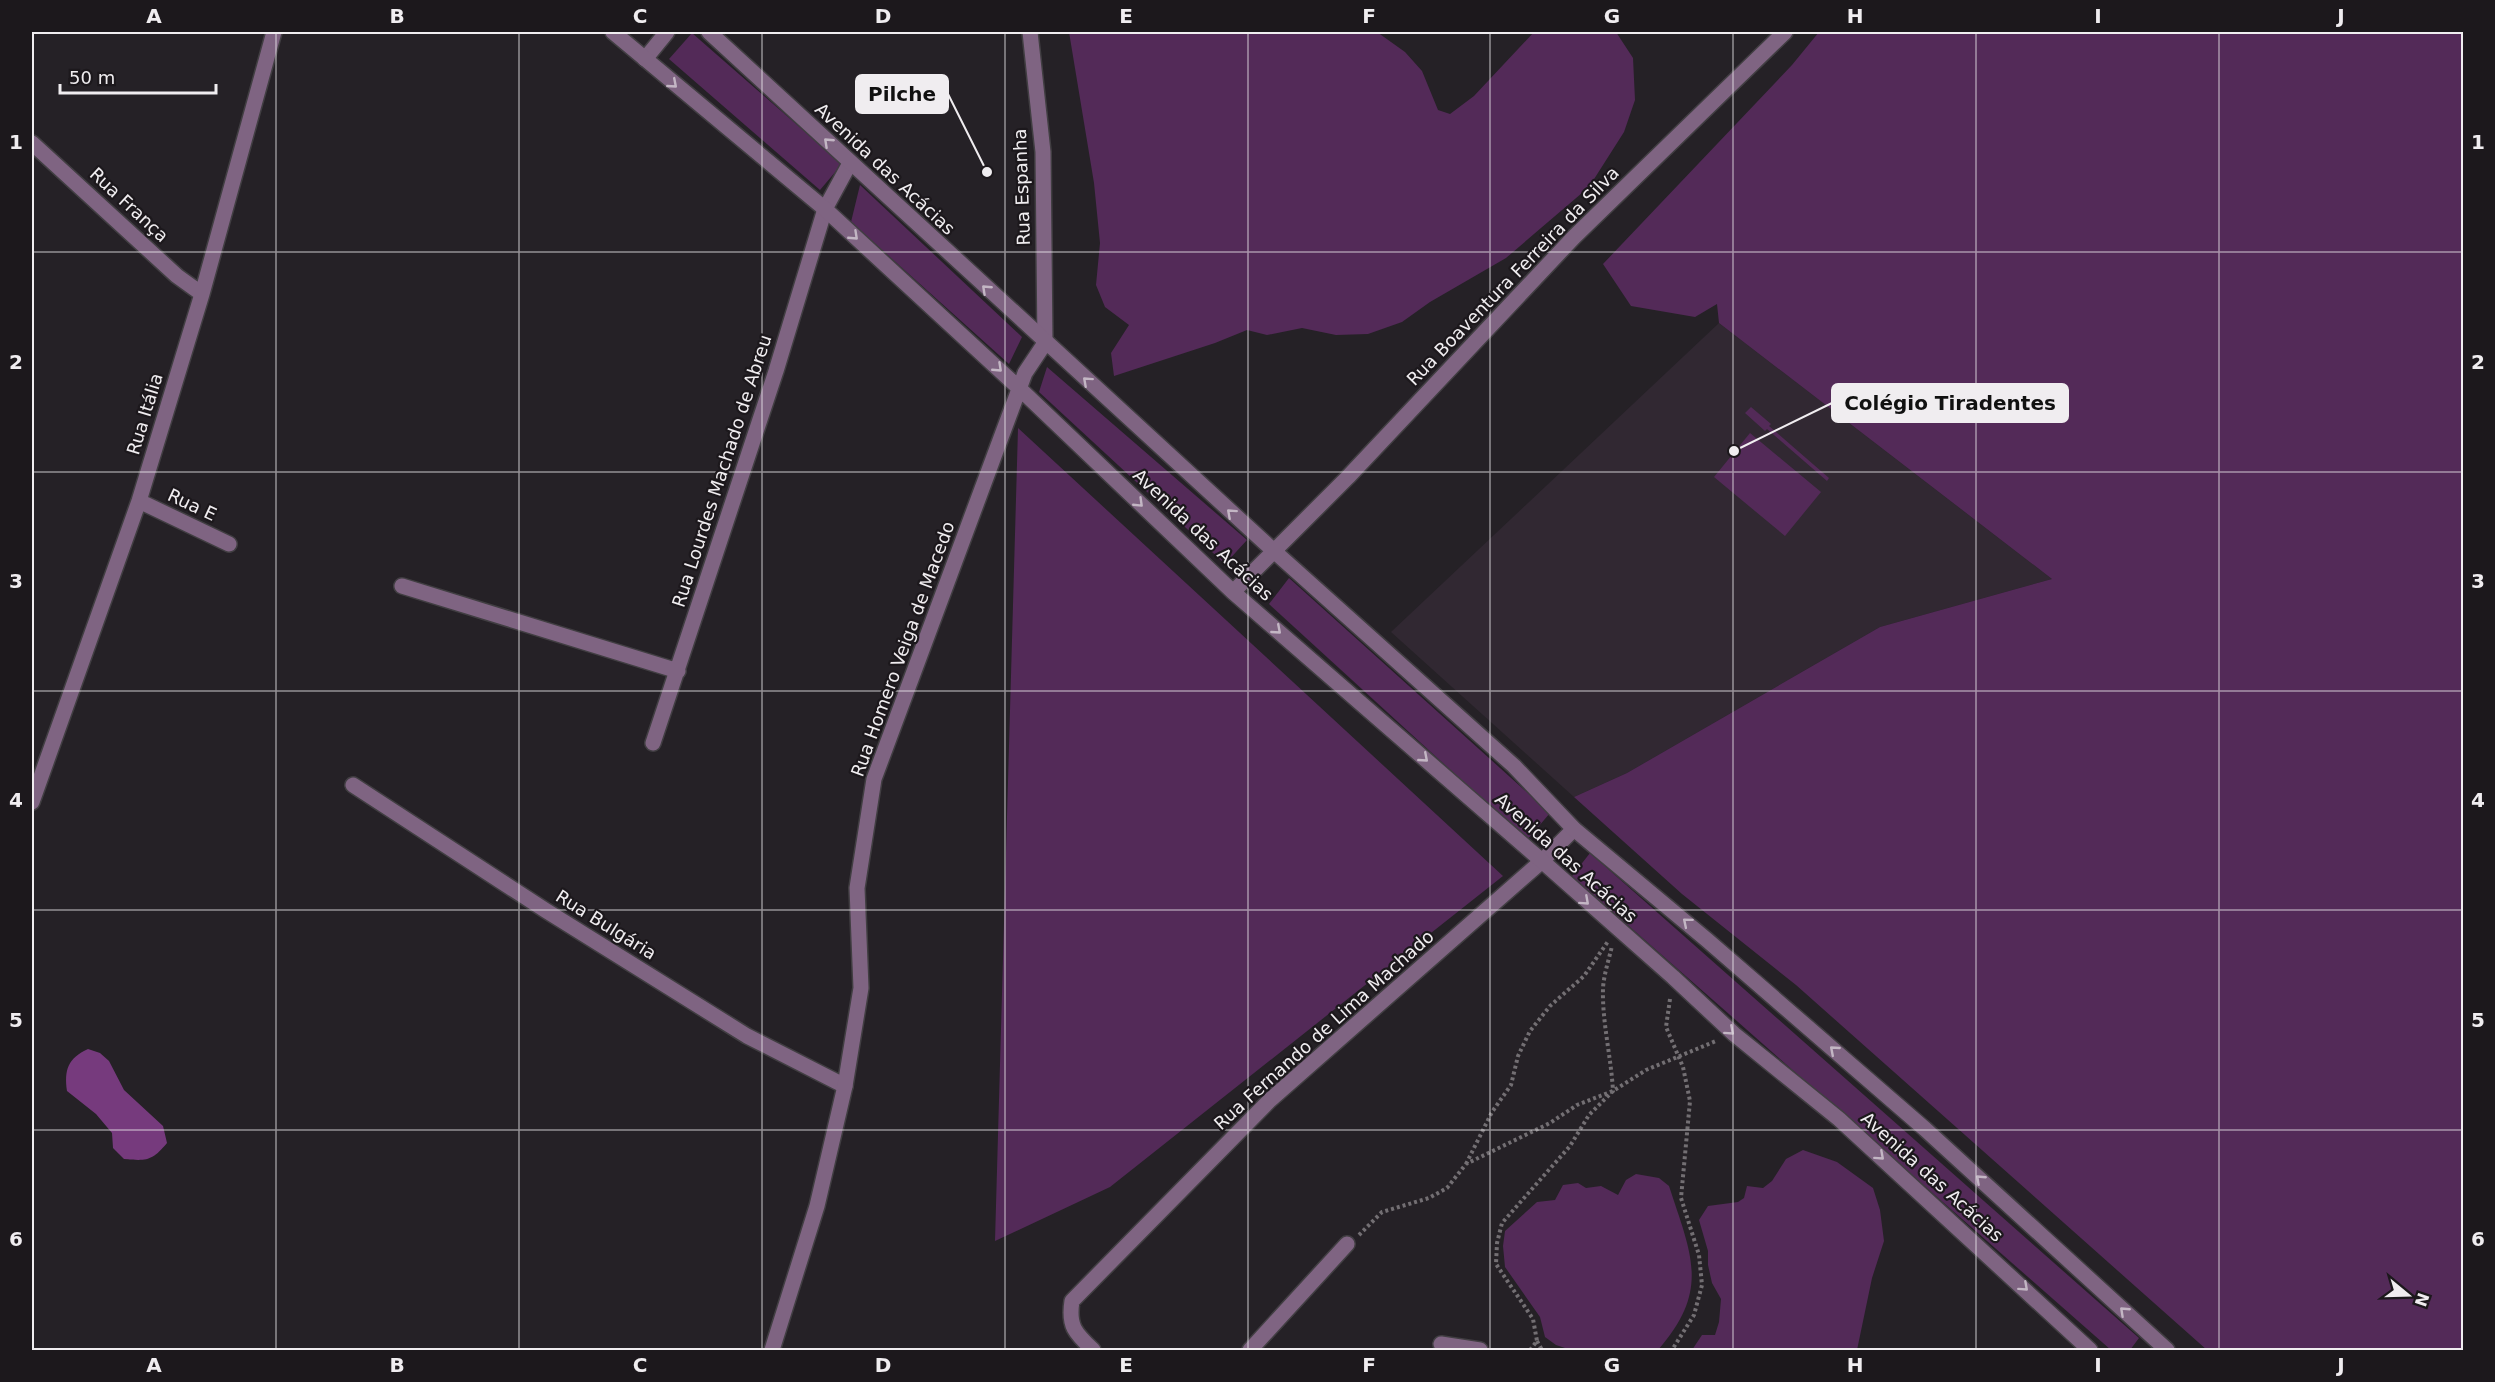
<svg xmlns="http://www.w3.org/2000/svg" width="2495" height="1382" font-family="'DejaVu Sans',sans-serif">
<style>
.built{fill:#312832}
.green{fill:#532a58}
.water{fill:#763a7d}
.lines{fill:none;stroke-linecap:round;stroke-linejoin:round}
.minor-casing{stroke:#413e42;stroke-width:18}
.tertiary-casing{stroke:#413e42;stroke-width:18}
.path{stroke:#736f73;stroke-width:4;stroke-dasharray:3 3;stroke-linecap:butt}
.minor{stroke:#7f6482;stroke-width:15}
.tertiary{stroke:#7f6482;stroke-width:15}
.oneway{stroke:#c3b6c4}
.grid{fill:none;stroke:#f0edf0;stroke-width:1.5;stroke-opacity:0.55}
.labels{text-anchor:middle;stroke-width:4.5;stroke-linejoin:round;paint-order:stroke}
.street-label{font-size:18px;fill:#f0edf0;stroke:#1c181c}
.leader{fill:none;stroke:#f0edf0;stroke-width:2}
.callout-dot{fill:#f0edf0;stroke:#1c181c;stroke-width:2}
.callout{fill:#f0edf0;stroke:#f0edf0;stroke-width:2}
.callout-label{font-size:20px;text-anchor:middle;font-weight:bold;fill:#111}
.neatline{fill:none;stroke:#f0edf0;stroke-width:2}
.grid-label{font-size:20px;text-anchor:middle;font-weight:bold;fill:#f0edf0}
</style>
<rect width="100%" height="100%" fill="#252126"/>
<path class="built" d="M1719,323L2052,579L1880,627L1627,773L1574,797L1391,632Z"/>
<path class="green" d="M1069,32H1377L1405,52L1422,71L1438,110L1450,114L1474,96L1534,32H1616L1633,58L1635,100L1624,132L1589,187L1506,258L1430,302L1402,322L1368,334L1336,335L1302,328L1267,335L1247,330L1215,343L1114,376L1111,353L1129,325L1105,307L1096,285L1100,243L1094,183Z
M1819,32H2463V1350H2207L1796,985L1682,894L1574,797L1627,773L1880,627L2052,579L1719,323L1717,304L1695,317L1631,306L1603,264L1792,65Z
M692,33L842,164L820,190L669,59Z
M860,185L1022,337L1009,364L851,222Z
M1047,367L1247,540L1225,564L1039,392Z
M1751,407L1771,424L1769,426L1829,478L1827,481L1767,429L1765,431L1745,413Z
M1018,428L1503,876L1110,1187L995,1241Z
M1750,433L1821,492L1785,536L1714,477Z
M1289,578L1550,813L1527,840L1269,604Z
M1590,853L2139,1338L2130,1350H2111L1572,876Z
M1803,1150L1837,1162L1873,1188L1880,1210L1884,1241L1872,1278L1857,1350H1692L1702,1335H1715L1719,1322L1721,1299L1712,1283L1708,1265V1251L1699,1220L1708,1206L1738,1202L1744,1198L1747,1186L1763,1188L1772,1181L1786,1159Z
M1636,1174L1659,1178L1669,1186C1691,1254 1711,1290 1658,1350H1571L1556,1345L1545,1337L1540,1317L1505,1267L1503,1246L1505,1231L1537,1202L1555,1200L1563,1185L1578,1183L1586,1188L1601,1186L1618,1195L1626,1180Z"/>
<path class="water" d="M88,1049L100,1053L109,1061L124,1090L163,1126L167,1143C152,1161 147,1161 124,1159L113,1148L112,1133L96,1114L67,1091C64,1070 68,1058 88,1049Z"/>
<g class="lines">
<g class="minor-casing">
<path id="minor" d="M1030,32L1043,152L1045,343
M645,59L667,32
M32,143L177,276L202,294
M139,501L229,544
M402,586L678,671
M653,743L776,371L825,209L850,163
M353,785L545,910L747,1036L845,1086
M32,802L139,501L202,294L274,32
M1441,1344L1480,1350
M1093,1350C1075,1333 1068,1326 1072,1301L1270,1100L1542,861L1574,829
M1250,1350L1347,1244"/>
</g>
<g class="tertiary-casing">
<path id="tertiary" d="M613,32L825,209L1020,389L1233,592L1542,861L1673,977L1734,1034L1839,1119L2090,1350
M709,32L1275,552L1514,766L1574,829L1707,940L1925,1129L2167,1350
M1233,592L1348,477L1574,237L1785,32
M772,1350L817,1206L845,1086L861,988L857,888L874,779L1025,373L1045,343"/>
</g>
<path class="path" d="M1670,999L1666,1027L1683,1067L1690,1101L1681,1198L1699,1255L1702,1285L1694,1315L1672,1350
M1466,1164L1492,1112L1511,1085L1518,1056L1530,1031L1550,1006L1584,976L1609,940
M1359,1235L1382,1212L1429,1198L1447,1188L1466,1164L1550,1123L1577,1105L1613,1091L1646,1070L1716,1041
M1537,1341L1542,1350
M1530,1350L1537,1341L1533,1319L1496,1264L1497,1243L1502,1223L1570,1146L1589,1115L1613,1091C1611,1056 1602,1022 1603,988C1604,974 1609,959 1612,946"/>
<use href="#minor" class="minor"/>
<use href="#tertiary" class="tertiary"/>
</g>
<defs><path id="oneway-chevron" d="M-2-3.5L2.5 0L-2 3.5" fill="none" stroke-width="1.6" stroke-linecap="round" stroke-linejoin="round" transform="scale(1.5)"/></defs>
<g class="oneway">
<use href="#oneway-chevron" transform="translate(673 84) rotate(41)"/>
<use href="#oneway-chevron" transform="translate(828 142) rotate(-137)"/>
<use href="#oneway-chevron" transform="translate(854 236) rotate(43)"/>
<use href="#oneway-chevron" transform="translate(986 289) rotate(-137)"/>
<use href="#oneway-chevron" transform="translate(998 368) rotate(43)"/>
<use href="#oneway-chevron" transform="translate(1087 381) rotate(-138)"/>
<use href="#oneway-chevron" transform="translate(1139 503) rotate(44)"/>
<use href="#oneway-chevron" transform="translate(1231 513) rotate(-138)"/>
<use href="#oneway-chevron" transform="translate(1277 630) rotate(41)"/>
<use href="#oneway-chevron" transform="translate(1424 758) rotate(41)"/>
<use href="#oneway-chevron" transform="translate(1585 901) rotate(42)"/>
<use href="#oneway-chevron" transform="translate(1687 922) rotate(-140)"/>
<use href="#oneway-chevron" transform="translate(1730 1031) rotate(42)"/>
<use href="#oneway-chevron" transform="translate(1834 1050) rotate(-139)"/>
<use href="#oneway-chevron" transform="translate(1880 1156) rotate(42)"/>
<use href="#oneway-chevron" transform="translate(1980 1179) rotate(-137)"/>
<use href="#oneway-chevron" transform="translate(2024 1287) rotate(42)"/>
<use href="#oneway-chevron" transform="translate(2124 1311) rotate(-137)"/>
</g>
<path class="grid" d="M276,32V1350M519,32V1350M762,32V1350M1005,32V1350M1248,32V1350M1490,32V1350M1733,32V1350M1976,32V1350M2219,32V1350M32,252H2464M32,472H2464M32,691H2464M32,910H2464M32,1130H2464"/>
<g class="labels">
<g class="street-label">
<text transform="translate(885 169) rotate(43)" y="6">Avenida das Acácias</text>
<text transform="translate(1022 187) rotate(-92)" y="6">Rua Espanha</text>
<text transform="translate(129 205) rotate(43)" y="6">Rua França</text>
<text transform="translate(1513 276) rotate(-46)" y="6">Rua Boaventura Ferreira da Silva</text>
<text transform="translate(145 414) rotate(-73)" y="6">Rua Itália</text>
<text transform="translate(722 471) rotate(-72)" y="6">Rua Lourdes Machado de Abreu</text>
<text transform="translate(192 505) rotate(25)" y="6">Rua E</text>
<text transform="translate(1203 535) rotate(43)" y="6">Avenida das Acácias</text>
<text transform="translate(903 649) rotate(-70)" y="6">Rua Homero Veiga de Macedo</text>
<text transform="translate(1566 858) rotate(42)" y="6">Avenida das Acácias</text>
<text transform="translate(606 925) rotate(32)" y="6">Rua Bulgária</text>
<text transform="translate(1324 1030) rotate(-42)" y="6">Rua Fernando de Lima Machado</text>
<text transform="translate(1932 1177) rotate(42)" y="6">Avenida das Acácias</text>
</g>
</g>
<path class="leader" d="M987 172L948 94M1734 451L1832 403"/>
<g class="callout-dot">
<circle cx="987" cy="172" r="6"/>
<circle cx="1734" cy="451" r="6"/>
</g>
<g class="callout">
<rect x="856" y="75" width="92" height="38" rx="6"/>
<rect x="1832" y="384" width="236" height="38" rx="6"/>
</g>
<g class="callout-label">
<text x="902" y="101">Pilche</text>
<text x="1950" y="410">Colégio Tiradentes</text>
</g>
<rect width="2495" height="1382" fill="none" stroke="#1c181c" stroke-width="66"/>
<g transform="translate(2408 1295) rotate(109)" stroke="#1c181c" stroke-width="4.5" paint-order="stroke">
<path d="M0-4.5L10 22L0 15L-10 22Z" fill="#f0edf0"/>
<text y="-9" font-size="16" font-weight="bold" text-anchor="middle" fill="#f0edf0">N</text>
</g>
<path d="M60 84v9h156v-9" fill="none" stroke="#f0edf0" stroke-width="3"/>
<text x="69" y="84" font-size="18" fill="#f0edf0" stroke="#1c181c" stroke-width="4.5" paint-order="stroke">50 m</text>
<rect x="33" y="33" width="2429" height="1316" class="neatline"/>
<g class="grid-label">
<text x="154" y="23">A</text>
<text x="397" y="23">B</text>
<text x="640" y="23">C</text>
<text x="883" y="23">D</text>
<text x="1126" y="23">E</text>
<text x="1369" y="23">F</text>
<text x="1612" y="23">G</text>
<text x="1855" y="23">H</text>
<text x="2098" y="23">I</text>
<text x="2341" y="23">J</text>
<text x="16" y="149">1</text>
<text x="2478" y="149">1</text>
<text x="16" y="369">2</text>
<text x="2478" y="369">2</text>
<text x="16" y="588">3</text>
<text x="2478" y="588">3</text>
<text x="16" y="807">4</text>
<text x="2478" y="807">4</text>
<text x="16" y="1027">5</text>
<text x="2478" y="1027">5</text>
<text x="16" y="1246">6</text>
<text x="2478" y="1246">6</text>
<text x="154" y="1372">A</text>
<text x="397" y="1372">B</text>
<text x="640" y="1372">C</text>
<text x="883" y="1372">D</text>
<text x="1126" y="1372">E</text>
<text x="1369" y="1372">F</text>
<text x="1612" y="1372">G</text>
<text x="1855" y="1372">H</text>
<text x="2098" y="1372">I</text>
<text x="2341" y="1372">J</text>
</g>
</svg>
